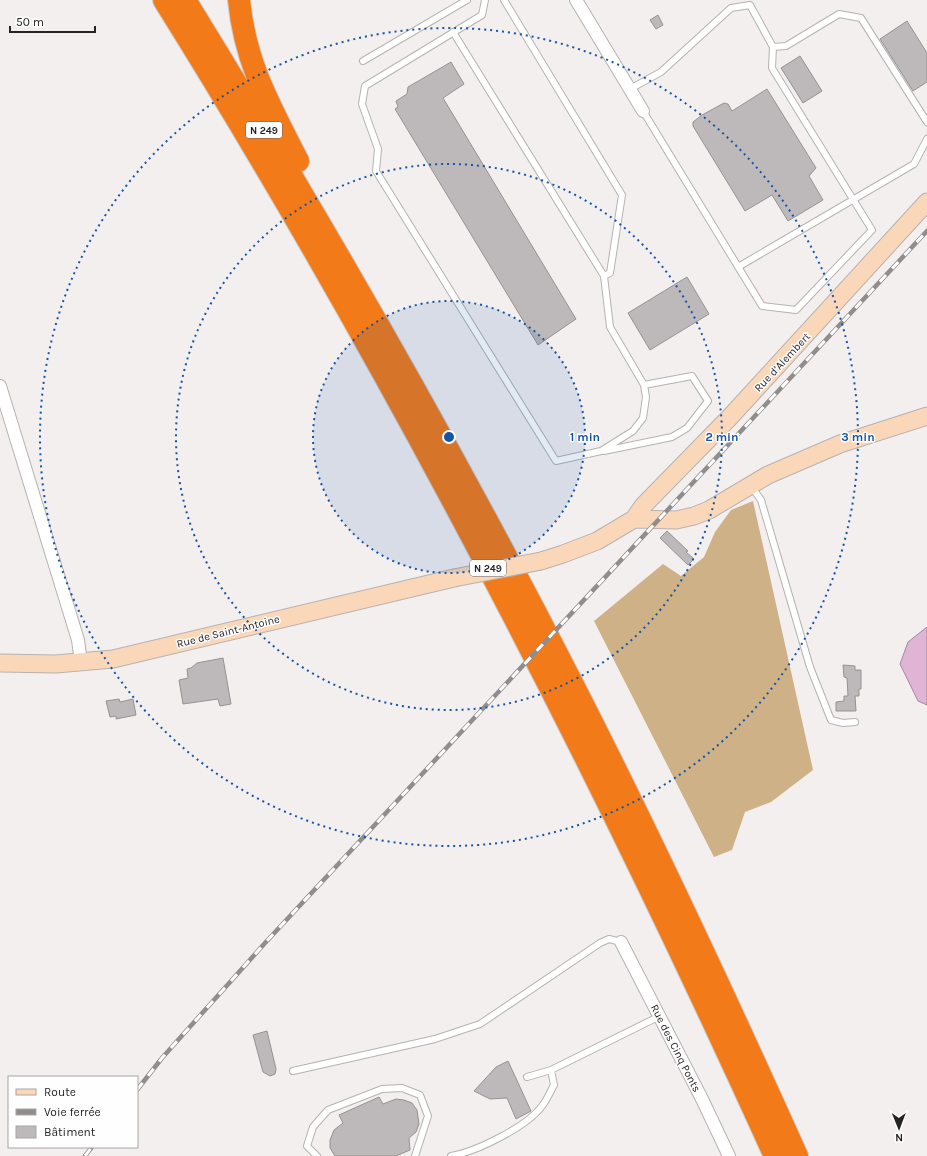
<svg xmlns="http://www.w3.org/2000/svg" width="927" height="1156" font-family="Karla,sans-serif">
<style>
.forest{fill:#ceb186}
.water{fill:#dfb4d5;stroke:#a788a0}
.building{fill:#bdb9ba;stroke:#969293}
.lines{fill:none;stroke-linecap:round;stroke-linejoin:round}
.lane-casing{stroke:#b6b2b1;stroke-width:8}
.street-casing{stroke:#b6b2b1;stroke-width:14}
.secondary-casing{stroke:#b6b2b1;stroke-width:19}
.highway-casing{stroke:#cbcaca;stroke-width:24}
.lane{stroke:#fff;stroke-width:6}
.street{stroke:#fff;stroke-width:12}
.secondary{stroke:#fbd7ba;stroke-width:17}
.highway{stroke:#f27a19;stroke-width:22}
.rail-casing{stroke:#918d8d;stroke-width:4.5}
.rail{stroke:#fffefe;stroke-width:3;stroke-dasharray:9;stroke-linecap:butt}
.secondary-bridge-casing{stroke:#b6b2b1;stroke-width:19;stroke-linecap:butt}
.secondary-bridge{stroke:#fbd7ba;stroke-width:17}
.ring{fill:none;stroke:#1454a5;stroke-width:2;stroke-dasharray:2 4}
.labels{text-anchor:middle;stroke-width:3;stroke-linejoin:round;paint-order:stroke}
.shield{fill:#fffefe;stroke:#666565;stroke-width:1}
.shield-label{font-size:10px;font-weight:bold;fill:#252323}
.street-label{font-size:11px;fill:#252323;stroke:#fffefe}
.centre{fill:#1454a5;stroke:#fffefe;stroke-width:2}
.ring-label{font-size:12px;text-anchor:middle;font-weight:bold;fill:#1454a5;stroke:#fffefe;stroke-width:3;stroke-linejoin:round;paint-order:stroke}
</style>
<rect width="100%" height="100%" fill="#f4efef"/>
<path class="forest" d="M753,501L813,770L771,802L745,812L732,850L714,857L594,621L663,564L681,576L704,557L715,532L731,510Z"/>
<path class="water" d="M927,627V705L918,701L900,664L908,642Z"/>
<path class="building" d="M658,15L663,25L656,29L650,20Z
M907,21L927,53V82L913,91L880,39Z
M800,56L822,91L803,103L781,68Z
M451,62L464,84L443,98L576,319L538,345L395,109L398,107L396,101L407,94L408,87Z
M767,89L816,168L809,176L823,200L788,221L772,195L745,211L693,126V122L702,115L724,103L728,104L732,111Z
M687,277L709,314L650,350L628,313Z
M667,531L688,551L686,552L694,559L688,565L660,538Z
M223,658L231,704L220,706L218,699L183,704L179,680L188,678L187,669L191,668L197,663Z
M843,665L855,666V670H861V689H859V696H855L856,711H836V702L844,701V696H848L847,678L844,677Z
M119,699L120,702L133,699L136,715L116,719V716L110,717L106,701Z
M267,1031L276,1069L275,1074L270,1076L263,1072L253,1035Z
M508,1061L531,1111L516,1119L507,1098L490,1099L474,1091L496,1067Z
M379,1097L383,1104L396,1099L404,1100L412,1103L417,1110L419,1124L416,1132L409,1138L410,1150L396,1156H335L330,1148V1140L334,1130L343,1123L339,1115Z"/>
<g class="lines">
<g class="lane-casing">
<path id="lane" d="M504,0L622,195L610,273L604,276
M453,32L604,276L610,327L644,385L646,397L643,418L633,431L601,451L556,461L376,171L378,149L362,104L365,86L375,80L482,15L485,0
M773,47L786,46L839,14L861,18L927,122
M363,61L467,0
M630,89L661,72L731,8L750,5L773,47L772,68L872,230L796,310L762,306L643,111
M738,267L914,164L927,139
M604,451L672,437L687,428L708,401L692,376L644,385
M751,486L761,500L810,667L831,720L843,723L855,722
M551,1070L660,1016
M293,1071L435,1039L480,1024L600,943L609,939L621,942
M317,1156L307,1146L313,1127L328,1110L382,1089L402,1088L420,1095L428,1116L415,1156
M451,1156C475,1152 527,1127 542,1106C547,1100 550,1092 554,1085L551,1070L527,1077"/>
</g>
<g class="street-casing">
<path id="street" d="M576,0L643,111
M0,386L78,640L81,662
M621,942L702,1099L729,1156"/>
</g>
<g class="secondary-casing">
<path id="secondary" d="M634,519L643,506L730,417L927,202
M541,561L563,554L597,541L634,519L676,520L694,516L709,510L768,475L840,444L927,416
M0,663L56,664L113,659L454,578"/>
</g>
<g class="highway-casing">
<path id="highway" d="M164,0C395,370 595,759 775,1156
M185,0C322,222 452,448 571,681C651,837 725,996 797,1156
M239,0C245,63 270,106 298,161"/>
</g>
<use href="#lane" class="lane"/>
<use href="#street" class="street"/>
<use href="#secondary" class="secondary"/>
<use href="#highway" class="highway"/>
<g class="rail-casing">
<path id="rail" d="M137,1090L162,1058L265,943L927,231
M85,1156L92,1147"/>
</g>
<use href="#rail" class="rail"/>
<g class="secondary-bridge-casing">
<path id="secondary-bridge" d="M454,578L541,561"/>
</g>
<use href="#secondary-bridge" class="secondary-bridge"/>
</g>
<circle cx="449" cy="437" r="136" fill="#1454a5" fill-opacity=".12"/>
<g class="ring">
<circle cx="449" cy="437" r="136"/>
<circle cx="449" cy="437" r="273"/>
<circle cx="449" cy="437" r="409"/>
</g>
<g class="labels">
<g class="shield">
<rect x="246" y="122" width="36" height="16" rx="3"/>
<rect x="470" y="560" width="36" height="16" rx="3"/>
</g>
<g class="shield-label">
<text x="264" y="134">N 249</text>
<text x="488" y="572">N 249</text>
</g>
<g class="street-label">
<text transform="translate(782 362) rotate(-47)" y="4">Rue d’Alembert</text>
<text transform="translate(228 631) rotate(-14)" y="4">Rue de Saint-Antoine</text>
<text transform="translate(676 1048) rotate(63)" y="4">Rue des Cinq Ponts</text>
</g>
</g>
<circle cx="449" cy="437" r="6" class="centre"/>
<g class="ring-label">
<text x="585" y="441">1 min</text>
<text x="722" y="441">2 min</text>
<text x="858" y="441">3 min</text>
</g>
<rect x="8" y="1076" width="130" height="72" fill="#fffefe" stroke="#a8a6a6"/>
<rect x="16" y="1089" width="20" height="6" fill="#fbd7ba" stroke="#a8a6a6"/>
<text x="44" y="1096" font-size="12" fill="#252323">Route</text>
<rect x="16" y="1109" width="20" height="6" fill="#918d8d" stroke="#a8a6a6"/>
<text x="44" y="1116" font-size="12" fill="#252323">Voie ferrée</text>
<rect x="16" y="1126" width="20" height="12" fill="#bdb9ba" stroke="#a8a6a6"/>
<text x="44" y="1136" font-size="12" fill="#252323">Bâtiment</text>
<g transform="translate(899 1128) rotate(179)" stroke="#fffefe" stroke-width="3" paint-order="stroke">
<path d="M0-3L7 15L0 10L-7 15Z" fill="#252323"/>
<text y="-6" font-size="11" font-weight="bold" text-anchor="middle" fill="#252323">N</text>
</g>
<path d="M10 26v6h85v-6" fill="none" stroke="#252323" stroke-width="2"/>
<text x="16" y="26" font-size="12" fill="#252323" stroke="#fffefe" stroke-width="3" paint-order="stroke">50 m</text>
</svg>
